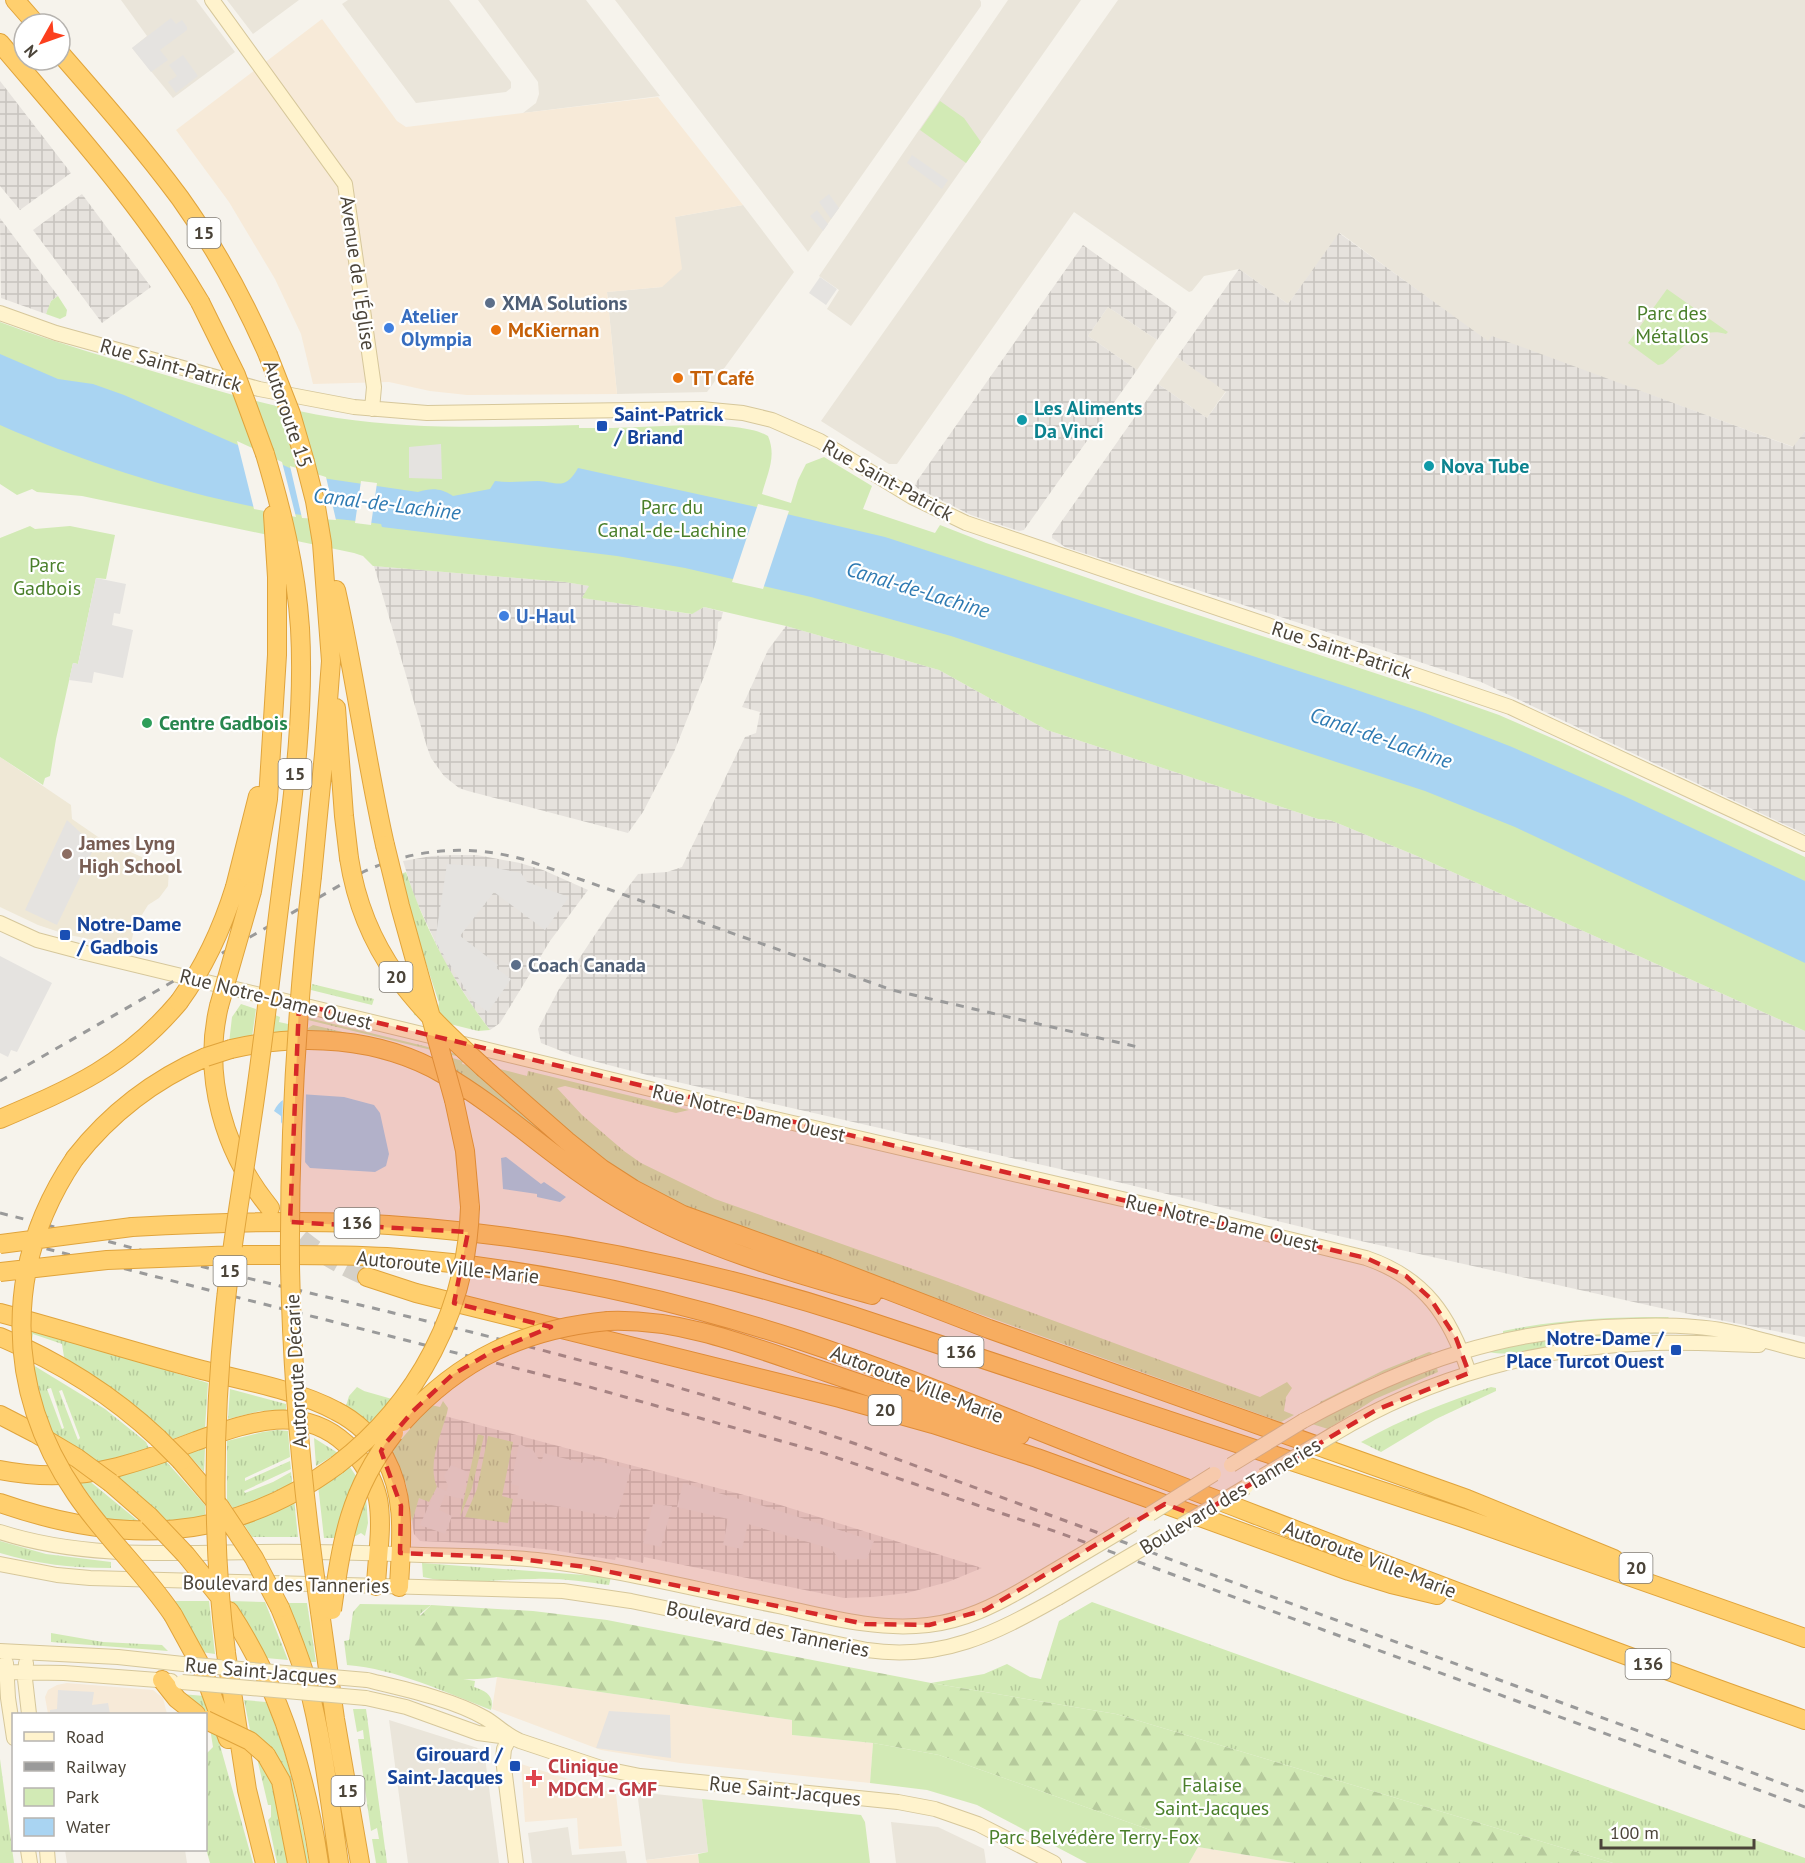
<svg xmlns="http://www.w3.org/2000/svg" width="1805" height="1863" font-family="'PT Sans',sans-serif">
<style>
.residential{fill:#eae5da}
.commercial{fill:#f7ead8}
.industrial{fill:url(#industrial-grid)}
.education{fill:#efe8d6}
.grass{fill:url(#grass-tufts);fill-rule:evenodd}
.forest{fill:url(#forest-firs)}
.park{fill:#d2eab5}
.parking{fill:#e5e3e0}
.water{fill:#a9d4f2}
.pier{fill:#f6f3ec}
.lines{fill:none;stroke-linecap:round;stroke-linejoin:round}
.highway-tunnel{stroke:#d4d0c8;stroke-width:18;stroke-dasharray:18 9;stroke-linecap:butt}
.secondary-casing{stroke:#d6c79b;stroke-width:16}
.highway-casing{stroke:#e0a43c;stroke-width:20}
.secondary{stroke:#fff3cd;stroke-width:14}
.highway{stroke:#ffcf6e;stroke-width:18}
.rail{stroke:#9a9a9a;stroke-width:3;stroke-dasharray:8 8;stroke-linecap:butt}
.secondary-bridge-casing{stroke:#d6c79b;stroke-width:16;stroke-linecap:butt}
.highway-bridge-casing{stroke:#e0a43c;stroke-width:20;stroke-linecap:butt}
.secondary-bridge{stroke:#fff3cd;stroke-width:14}
.highway-bridge{stroke:#ffcf6e;stroke-width:18}
.marked{fill:#d62828;fill-opacity:0.2;stroke:#d62828;stroke-width:4.5;stroke-dasharray:12 8;stroke-linejoin:round}
.service-dot{fill:#5c6f8a;stroke:#fff;stroke-width:2}
.shop-dot{fill:#3f7fe0;stroke:#fff;stroke-width:2}
.food-dot{fill:#e8710a;stroke:#fff;stroke-width:2}
.culture-dot{fill:#0f9aa8;stroke:#fff;stroke-width:2}
.transit-dot{fill:#1a4fb4;stroke:#fff;stroke-width:2}
.leisure-dot{fill:#2e9e5b;stroke:#fff;stroke-width:2}
.education-dot{fill:#8d6e63;stroke:#fff;stroke-width:2}
.health-dot{fill:#e0444e;stroke:#fff;stroke-width:2}
.labels{text-anchor:middle;stroke-width:4.5;stroke-linejoin:round;paint-order:stroke}
.shield{fill:#fff;stroke:#817c74;stroke-width:1.5}
.shield-label{font-size:18px;font-weight:bold;fill:#4b4439}
.street-label{font-size:20px;fill:#4b4439;stroke:#fff}
.service-label{font-size:20px;font-weight:bold;fill:#4e5e75;stroke:#fff;text-anchor:start}
.park-label{font-size:20px;fill:#4a7f2a;stroke:#fff}
.shop-label{font-size:20px;font-weight:bold;fill:#366cbe;stroke:#fff;text-anchor:start}
.food-label{font-size:20px;font-weight:bold;fill:#c56008;stroke:#fff;text-anchor:start}
.culture-label{font-size:20px;font-weight:bold;fill:#0d838f;stroke:#fff;text-anchor:start}
.transit-label{font-size:20px;font-weight:bold;fill:#164399;stroke:#fff;text-anchor:start}
.leisure-label{font-size:20px;font-weight:bold;fill:#27864d;stroke:#fff;text-anchor:start}
.education-label{font-size:20px;font-weight:bold;fill:#785e54;stroke:#fff;text-anchor:start}
.health-label{font-size:20px;font-weight:bold;fill:#be3a42;stroke:#fff;text-anchor:start}
.water-label{font-size:21px;font-style:italic;fill:#2e7ab2;stroke:#fff}
</style>
<defs>
<pattern id="industrial-grid" width="8" height="8" patternUnits="userSpaceOnUse" patternTransform="scale(1.5)"><rect width="8" height="8" fill="#e6e2dd"/><path d="M0 4h8M4 0v8" fill="none" stroke="#c7c3be"/></pattern>
<pattern id="grass-tufts" width="24" height="20" patternUnits="userSpaceOnUse" patternTransform="scale(1.5)"><rect width="24" height="20" fill="#d2eab5"/><path d="M3 7l-1-3M5 7V3M7 7l1-3M15 17l-1-3M17 17v-4M19 17l1-3" fill="none" stroke="#b6ca9c"/></pattern>
<pattern id="forest-firs" width="22" height="20" patternUnits="userSpaceOnUse" patternTransform="scale(1.5)"><rect width="22" height="20" fill="#d2eab5"/><path d="M5 1l3.5 6h-7zM16 11l3.5 6h-7z" fill="#b6ca9c"/></pattern>
</defs>
<rect width="100%" height="100%" fill="#f6f3ec"/>
<path class="residential" d="M121,0H196L235,52L173,98L132,48L147,36Z
M227,0H299L253,34Z
M348,0H449L511,82V88L506,92L416,103L342,4Z
M478,0H586L660,96L523,113L536,103L539,94L538,82Z
M615,0H980L981,2V6L808,252Z
M1008,0H1081L851,326L827,309L839,290L819,276Z
M1118,0H1805V431L1794,447L1492,337L1488,342L1340,233L1288,304L1239,269L1204,276L1192,291L1189,292L1074,212L897,464H889L821,421Z
M743,205L794,272L707,392L617,394L607,292L662,287L675,217Z
M1108,307L1157,340L1137,370L1088,336Z
M1177,357L1226,391L1207,418L1158,384Z
M389,1720L484,1750L499,1863H408Z
M646,1793L702,1799L708,1852L646,1860L638,1799L642,1794Z
M891,1822L938,1827L984,1849L986,1863H896Z
M568,1827L572,1855L625,1851L627,1863H532L528,1833Z
M65,1850H185L187,1863H67Z"/>
<path class="commercial" d="M322,19L397,121L406,127L658,97L743,205L675,217L682,269L662,287L607,292L617,394L467,395L430,391L389,382L313,384L301,334L275,279L229,202L176,130Z
M497,1677L792,1720V1735L873,1743L870,1783L680,1763L601,1750L492,1709Z
M67,1683L153,1690L163,1698L167,1714H48L45,1697L48,1690L57,1685Z
M521,1764L616,1794L622,1846L579,1849L577,1818L525,1822Z
M1198,1847L1294,1863H1189Z
M698,1854L699,1863H647L646,1860Z"/>
<path class="industrial" d="M0,81L71,173L20,210L0,186Z
M82,194L151,287L102,323L33,230Z
M0,218L58,296L51,301L46,314L1,298Z
M1339,233L1488,341L1492,336L1793,447L1805,431V834L1481,682L1065,547L1052,538V535L1158,384L1207,418L1226,392L1177,357L1239,269L1288,304Z
M1083,245L1177,312L1157,340L1108,307L1088,336L1137,370L1024,530L1019,531L971,515L917,488L915,485L917,481Z
M374,566L565,582L590,586L583,598L691,614L704,607L723,612L721,620L718,622L717,638L709,664L674,752L643,812L628,833L468,791L459,788L444,776L431,758L427,747Z
M786,626L939,670L1047,730L1318,819L1330,820L1417,856L1805,1031V1337L1674,1311L1343,1237L1126,1184L651,1076L574,1056L541,1043L538,1029L559,989L614,906L638,874L667,872L682,867L745,737L756,733L760,712L742,707L768,650Z
M454,855H477L520,863L543,870L588,890L550,941L500,1023L490,1030L473,1007L445,963L414,896L403,861L432,856Z
M441,1415L774,1503L982,1568L948,1582L907,1593L873,1597L844,1598L644,1557L643,1563L616,1557L615,1560L552,1550L495,1544L420,1541L414,1534L412,1522Z"/>
<path class="education" d="M0,757L71,805L72,819L101,839L169,869L168,886L159,898L148,905L135,926L130,947L69,935V931L62,930V933L38,925L0,907Z"/>
<path class="grass" d="M58,296L67,310L66,316L60,319L46,314L51,301Z
M406,872C425,929 453,982 490,1030L478,1031L414,1015L413,1009L436,1015L439,1003L411,917L401,874Z
M312,984L374,999L372,1005L311,990Z
M241,1004L256,1009L252,1037L229,1043L232,1017Z
M275,1015L280,1017L279,1022L288,1024V1033L272,1034Z
M309,1018L457,1054L456,1056L308,1020Z
M313,1025L364,1037L308,1032V1028Z
M449,1057L463,1061L462,1064L468,1065L569,1155L453,1070Z
M500,1069L527,1076L528,1071L689,1110L676,1113L565,1086L557,1088L582,1115L624,1151L641,1163L715,1199L938,1278L1260,1397L1287,1382L1292,1388L1286,1397L1284,1411L1294,1415L1281,1422L728,1224C688,1208 648,1191 613,1165C573,1137 537,1102 500,1069Z
M1661,1317H1668L1670,1319C1613,1318 1558,1321 1503,1334V1331C1555,1320 1608,1317 1661,1317Z
M30,1328L208,1383L205,1428L173,1439L124,1397L64,1357L62,1344L33,1334L32,1340L31,1339Z
M1609,1332H1668V1333C1638,1334 1606,1335 1576,1340C1547,1345 1518,1358 1489,1352L1488,1350L1531,1341Z
M1429,1352L1433,1353L1373,1377L1320,1404V1402L1384,1370Z
M33,1365L105,1409L146,1442L149,1448L98,1463L52,1433L41,1401ZM51,1388L64,1428L62,1429L47,1389ZM62,1390L80,1438L78,1440L59,1391Z
M1437,1368L1438,1372L1375,1399L1328,1429L1312,1424L1363,1396Z
M357,1387L364,1391L392,1399L370,1425L346,1406L349,1396Z
M1491,1387L1496,1388V1391L1436,1419L1381,1452L1361,1442C1402,1419 1446,1402 1491,1387Z
M230,1389L286,1404V1410L260,1411L228,1419Z
M443,1401L448,1408L447,1413C441,1435 427,1464 437,1487L429,1502L419,1498L412,1522L406,1484L391,1451L431,1405L440,1407Z
M277,1430L288,1431L290,1457L245,1478V1481L290,1461L291,1469L244,1491L245,1493L273,1482L291,1472L292,1483L259,1499L233,1508L227,1500V1441L263,1432Z
M478,1434L484,1436L472,1488L460,1517Z
M488,1436L513,1442L502,1496L513,1499L508,1523L465,1517L477,1489Z
M314,1438L338,1453L316,1466Z
M205,1448L204,1472L187,1453Z
M164,1459L205,1505V1516L167,1521L117,1477L116,1473Z
M348,1464L358,1479L336,1538H324L318,1485Z
M87,1479L137,1520V1523L108,1521L78,1480Z
M366,1498L368,1523L365,1536L361,1533L352,1538Z
M294,1499L298,1537H252L242,1521Z
M0,1541L46,1554L111,1562V1568C73,1568 36,1564 0,1553Z
M422,1563L611,1577L609,1585C585,1582 560,1578 535,1579C497,1579 460,1586 423,1577Z
M170,1601H209L215,1654L201,1652Z
M232,1601L265,1602L288,1660L266,1658Z
M1092,1602L1805,1858V1863H1613L1116,1714L931,1683L984,1674L1007,1664L1030,1677L1041,1679L1059,1621Z
M288,1603H307L316,1662H310Z
M360,1604L431,1605L420,1614L434,1674L475,1681L474,1687C486,1691 495,1696 491,1710C445,1692 396,1669 347,1665L344,1641L349,1640L353,1612Z
M51,1633L103,1642L162,1645L168,1651L51,1642Z
M182,1694L204,1696L210,1715Z
M244,1700L266,1702C288,1753 300,1808 309,1863H302L289,1790L251,1735Z
M353,1709H366L387,1863H376L372,1839H379L377,1828L371,1831L358,1739H364L363,1730L357,1732Z
M210,1728L216,1731L253,1863H210L206,1849V1754L213,1747Z
M256,1754L271,1774L290,1863H277L268,1820L271,1817V1805H268Z
M0,1759L14,1863H0Z"/>
<path class="forest" d="M431,1605L533,1611L607,1620L931,1683L1116,1714L1613,1863H1294L1198,1847L939,1755L873,1743L792,1735V1720L497,1677C474,1681 423,1682 409,1658L411,1639L418,1618Z"/>
<path class="park" d="M940,101L964,118L981,142L966,163L920,130Z
M1667,289L1728,332L1726,334C1699,326 1682,349 1663,364L1658,365L1628,343Z
M0,322C56,343 113,359 169,376C224,393 280,409 337,418C417,430 498,427 579,425V428H595L596,431H601L605,428C643,428 739,418 768,436C777,457 767,474 762,494L791,503L798,480L806,464L824,457L872,486L863,509L935,533L940,525L986,543L1143,597L1448,697L1499,715L1561,742L1805,857V1031L1417,856L1330,820L1318,819L1047,730L939,670L786,626L704,607L692,614L582,598L589,586L565,582L373,566L363,556L354,553L82,496L37,492L32,489L17,495L0,484Z
M30,526L35,529L70,526L115,535L106,579L96,578L78,664L73,663L56,739L50,776L45,778L43,785L0,757V538Z
M873,1743L939,1755L1198,1847L1189,1863H1087L977,1805L927,1790L870,1783Z
M702,1799L861,1815L865,1822L870,1863H699L698,1854L708,1852Z"/>
<path class="parking" d="M171,18L176,24L182,20L187,27V30L160,50L168,60L151,72L132,48Z
M183,55L198,76L176,93L168,82L177,76L169,65Z
M912,155L948,180L942,189L907,163Z
M829,194L839,208L831,219L819,202Z
M817,210L828,224L823,231L810,216Z
M820,277L837,289L826,305L809,293Z
M441,444L442,479L409,478V447Z
M96,578L126,584L120,614L114,613L112,625L133,630L123,678L94,672L92,683L69,680L73,663L78,664Z
M67,820L95,846L57,925L25,910Z
M447,864L491,867L521,873L527,882L569,897L545,930L494,892L460,936L498,965L496,968L511,979L488,1012L473,1001L435,941Z
M0,956L52,983L17,1052L11,1050L8,1057L0,1053Z
M519,1444L533,1450L541,1463L544,1453L582,1463L584,1458L631,1469L616,1518L517,1498L519,1486L511,1484Z
M451,1465L468,1472L463,1499L445,1495L439,1510L452,1516L445,1534L420,1525L437,1487L446,1491L448,1486L444,1476Z
M683,1483L757,1504L874,1541L867,1559L839,1560L834,1552L828,1548L748,1524L742,1549L723,1545L728,1519L677,1507Z
M653,1504L672,1506L661,1547L643,1543Z
M58,1690L94,1692L92,1705L108,1703L110,1714H50V1710L57,1709Z
M609,1711L670,1715L671,1758L596,1748Z"/>
<path class="water" d="M0,354L58,379L93,384L124,395L308,476L418,492C432,488 440,488 453,496L490,489L495,481C510,483 523,481 538,481C557,482 565,491 578,468L752,506L885,537L1345,686L1425,713L1512,747L1624,796L1805,881V963L1515,827L1425,791L951,636L811,597L685,568L617,556L382,527L381,524C352,520 323,518 294,514C194,498 93,466 0,425Z
M300,1094L344,1097L374,1105L380,1113L389,1154L386,1166L375,1172L310,1168L299,1155L281,1122V1116L274,1111C279,1100 288,1096 300,1094Z
M506,1157L541,1184L544,1182L566,1197L560,1202L537,1197V1194L503,1189L501,1158Z"/>
<path class="pier" d="M237,441L282,462L296,517L254,509Z
M290,466L326,477L336,520L302,518Z
M361,481L377,483L371,525L355,523Z
M758,504L789,511L763,589L732,582Z
M299,1091H306L305,1168L282,1131L283,1096Z"/>
<g class="lines">
<path class="highway-tunnel" d="M281,1220C305,1245 335,1264 367,1277"/>
<g class="secondary-casing">
<path id="secondary" d="M212,0L345,184L374,387L372,409
M0,313L56,333L259,389L354,407L427,413L701,409L743,413L772,420L820,441L912,497L966,523L1510,707L1805,844
M0,923L37,940L86,953L754,1114L1174,1211L1366,1258C1425,1278 1450,1316 1469,1373
M1303,1421C1411,1362 1507,1328 1631,1326C1662,1325 1695,1325 1726,1331C1752,1336 1778,1345 1805,1351
M1334,1434C1430,1376 1542,1346 1653,1343C1688,1342 1724,1344 1759,1345
M0,1532C84,1559 172,1553 259,1552C314,1551 368,1553 422,1555C460,1556 498,1556 537,1560C618,1569 698,1590 778,1606C828,1617 877,1631 928,1625C964,1621 994,1606 1025,1588
M0,1564L57,1575L90,1578L563,1591L631,1601L867,1650C942,1661 994,1634 1058,1598
M0,1651L118,1657L183,1664
M6,1663L8,1698L14,1738
M26,1663L25,1679L29,1714
M0,1672L64,1673L171,1681
M367,1680C404,1689 452,1699 485,1718C497,1725 507,1736 520,1741L601,1768L640,1776L898,1802L935,1809L978,1824L1054,1863
M366,1698L406,1707L478,1733L508,1737
M510,1737L504,1749L503,1759L516,1863
M28,1850L30,1863
M47,1850L48,1863"/>
</g>
<g class="highway-casing">
<path id="highway" d="M15,0L36,24
M0,43C70,126 144,207 200,302
M60,53C101,100 143,148 180,198C215,247 244,300 268,355
M265,454C282,511 296,568 300,628C305,716 292,804 281,892
M305,462L315,501L322,543L331,661L324,754L312,876
M336,590C355,675 366,761 385,845
M336,708L344,816L349,858
M235,887L258,796
M252,891L268,799L277,655V577L273,515
M219,1006C202,1077 224,1152 270,1208
M231,1049C301,1033 379,1037 443,1074C510,1113 565,1170 633,1207C707,1249 791,1272 872,1295
M485,1069L567,1141L602,1169L633,1189L683,1215L828,1267L989,1329L1467,1499L1614,1559
M454,1100L465,1151L470,1207
M0,1119C73,1088 126,1065 179,1002
M75,1158C111,1112 153,1080 206,1057
M132,1227C206,1223 280,1220 354,1223C525,1231 691,1264 853,1316L1463,1518L1805,1638
M238,1255C287,1255 337,1254 387,1257C527,1267 666,1297 799,1340C914,1378 1026,1427 1139,1470C1361,1555 1581,1641 1805,1720
M367,1277L416,1293L840,1398L933,1424L1037,1458L1349,1571L1391,1584L1437,1595
M0,1313C67,1331 134,1352 202,1370C245,1381 297,1390 336,1411C356,1421 374,1438 385,1458C407,1498 401,1542 399,1587
M608,1321C684,1318 757,1349 829,1373C892,1395 956,1416 1020,1435
M0,1337C58,1361 112,1395 158,1438
M0,1415L35,1433L77,1458
M181,1461L220,1507
M0,1470C40,1478 78,1477 118,1467C144,1460 170,1451 196,1441C247,1423 300,1402 346,1444C362,1459 373,1478 378,1499C383,1527 377,1558 376,1586
M111,1483L149,1516
M0,1503C121,1545 230,1544 337,1465
M280,1608C290,1632 299,1656 307,1681C323,1740 330,1803 339,1863
M229,1611C280,1688 306,1773 319,1863
M320,1612L335,1719L360,1863
M173,1615L202,1668L228,1739
M226,1653L247,1790L265,1863
M162,1680L177,1699L196,1714
M266,1755L281,1781L297,1863"/>
</g>
<use href="#secondary" class="secondary"/>
<use href="#highway" class="highway"/>
<path class="rail" d="M0,1081L363,872C417,847 473,844 529,861L892,990L1138,1047
M0,1213C92,1236 183,1263 276,1285C471,1331 666,1378 856,1444L1805,1792
M0,1237L586,1386L820,1452L1057,1532L1805,1807"/>
<g class="secondary-bridge-casing">
<path id="secondary-bridge" d="M1231,1465L1303,1421
M1263,1476L1334,1434
M1150,1514L1214,1474
M1182,1525L1246,1487
M1025,1588L1133,1524
M1058,1598L1164,1536
M183,1664L367,1680
M182,1682L366,1698"/>
</g>
<g class="highway-bridge-casing">
<path id="highway-bridge" d="M200,302L236,375L265,454
M268,355L291,414L305,462
M385,845L400,906L454,1100
M349,858C364,955 416,1006 485,1069
M312,876C297,1005 289,1134 290,1265C292,1381 303,1497 320,1612
M179,1002C205,966 222,929 235,887
M219,1006L252,891
M206,1057L231,1049
M75,1158C3,1264 4,1389 76,1494C105,1537 144,1572 173,1615
M0,1244L132,1227
M0,1272L107,1260L238,1255
M403,1422C460,1359 524,1329 608,1321
M158,1438L181,1461
M77,1458L111,1483
M337,1465C418,1403 467,1310 470,1207
M220,1507L254,1558L280,1608
M149,1516L186,1555L219,1596
M332,1610C342,1540 349,1491 394,1433
M226,1652C211,1538 213,1424 225,1309C231,1248 242,1187 251,1125C263,1048 271,970 281,892
M206,1720L250,1741L266,1755"/>
</g>
<use href="#secondary-bridge" class="secondary-bridge"/>
<use href="#highway-bridge" class="highway-bridge"/>
</g>
<path class="marked" d="M299,1004L1366,1258L1406,1276L1430,1298L1456,1338L1469,1373L1376,1410L1197,1516L1165,1504L985,1610L929,1625L865,1624L586,1567L503,1557L400,1553L401,1506L381,1451L385,1444L413,1411L452,1375L493,1351L551,1327L454,1303L468,1232L290,1222Z"/>
<g class="service-dot">
<circle cx="490" cy="303" r="6"/>
<circle cx="516" cy="965" r="6"/>
</g>
<g class="shop-dot">
<circle cx="389" cy="328" r="6"/>
<circle cx="504" cy="616" r="6"/>
</g>
<g class="food-dot">
<circle cx="496" cy="330" r="6"/>
<circle cx="678" cy="378" r="6"/>
</g>
<g class="culture-dot">
<circle cx="1022" cy="420" r="6"/>
<circle cx="1429" cy="466" r="6"/>
</g>
<g class="transit-dot">
<rect x="596" y="420" width="12" height="12" rx="3"/>
<rect x="59" y="929" width="12" height="12" rx="3"/>
<rect x="1670" y="1344" width="12" height="12" rx="3"/>
<rect x="509" y="1760" width="12" height="12" rx="3"/>
</g>
<circle class="leisure-dot" cx="147" cy="723" r="6"/>
<circle class="education-dot" cx="67" cy="854" r="6"/>
<path class="health-dot" d="M531 1769h6v6h6v6h-6v6h-6v-6h-6v-6h6z"/>
<g class="labels">
<g class="shield">
<rect x="187.5" y="218" width="33" height="30" rx="4.5"/>
<rect x="278.5" y="759" width="33" height="30" rx="4.5"/>
<rect x="379.5" y="962" width="33" height="30" rx="4.5"/>
<rect x="334.5" y="1208" width="45" height="30" rx="4.5"/>
<rect x="213.5" y="1256" width="33" height="30" rx="4.5"/>
<rect x="938.5" y="1337" width="45" height="30" rx="4.5"/>
<rect x="868.5" y="1395" width="33" height="30" rx="4.5"/>
<rect x="1619.5" y="1553" width="33" height="30" rx="4.5"/>
<rect x="1625.5" y="1649" width="45" height="30" rx="4.5"/>
<rect x="331.5" y="1776" width="33" height="30" rx="4.5"/>
</g>
<g class="shield-label">
<text x="204" y="239">15</text>
<text x="295" y="780">15</text>
<text x="396" y="983">20</text>
<text x="357" y="1229">136</text>
<text x="230" y="1277">15</text>
<text x="961" y="1358">136</text>
<text x="885" y="1416">20</text>
<text x="1636" y="1574">20</text>
<text x="1648" y="1670">136</text>
<text x="348" y="1797">15</text>
</g>
<g class="street-label">
<text transform="translate(358 273) rotate(82)" y="7">Avenue de l'Église</text>
<text transform="translate(171 365) rotate(16)" y="7">Rue Saint-Patrick</text>
<text transform="translate(288 414) rotate(71)" y="7">Autoroute 15</text>
<text transform="translate(888 480) rotate(29)" y="7">Rue Saint-Patrick</text>
<text transform="translate(1342 650) rotate(18)" y="7">Rue Saint-Patrick</text>
<text transform="translate(276 999) rotate(14)" y="7">Rue Notre-Dame Ouest</text>
<text transform="translate(749 1113) rotate(13)" y="7">Rue Notre-Dame Ouest</text>
<text transform="translate(1222 1223) rotate(13)" y="7">Rue Notre-Dame Ouest</text>
<text transform="translate(448 1267) rotate(6)" y="7">Autoroute Ville-Marie</text>
<text transform="translate(296 1371) rotate(-93)" y="7">Autoroute Décarie</text>
<text transform="translate(917 1384) rotate(21)" y="7">Autoroute Ville-Marie</text>
<text transform="translate(1230 1496) rotate(-31)" y="7">Boulevard des Tanneries</text>
<text transform="translate(1370 1559) rotate(21)" y="7">Autoroute Ville-Marie</text>
<text transform="translate(286 1584) rotate(1)" y="7">Boulevard des Tanneries</text>
<text transform="translate(768 1629) rotate(12)" y="7">Boulevard des Tanneries</text>
<text transform="translate(261 1671) rotate(5)" y="7">Rue Saint-Jacques</text>
<text transform="translate(785 1791) rotate(6)" y="7">Rue Saint-Jacques</text>
</g>
<g class="service-label">
<text x="502" y="310">XMA Solutions</text>
<text x="528" y="972">Coach Canada</text>
</g>
<g class="park-label">
<text x="1672" y="320">Parc des<tspan x="1672" dy="23">Métallos</tspan></text>
<text x="672" y="514">Parc du<tspan x="672" dy="23">Canal-de-Lachine</tspan></text>
<text x="47" y="572">Parc<tspan x="47" dy="23">Gadbois</tspan></text>
<text x="1212" y="1792">Falaise<tspan x="1212" dy="23">Saint-Jacques</tspan></text>
<text x="1094" y="1844">Parc Belvédère Terry-Fox</text>
</g>
<g class="shop-label">
<text x="401" y="323">Atelier<tspan x="401" dy="23">Olympia</tspan></text>
<text x="516" y="623">U-Haul</text>
</g>
<g class="food-label">
<text x="508" y="337">McKiernan</text>
<text x="690" y="385">TT Café</text>
</g>
<g class="culture-label">
<text x="1034" y="415">Les Aliments<tspan x="1034" dy="23">Da Vinci</tspan></text>
<text x="1441" y="473">Nova Tube</text>
</g>
<g class="transit-label">
<text x="614" y="421">Saint-Patrick<tspan x="614" dy="23">/ Briand</tspan></text>
<text x="77" y="931">Notre-Dame<tspan x="77" dy="23">/ Gadbois</tspan></text>
<text x="1664" y="1345" text-anchor="end">Notre-Dame /<tspan x="1664" dy="23">Place Turcot Ouest</tspan></text>
<text x="503" y="1761" text-anchor="end">Girouard /<tspan x="503" dy="23">Saint-Jacques</tspan></text>
</g>
<g class="leisure-label">
<text x="159" y="730">Centre Gadbois</text>
</g>
<g class="education-label">
<text x="79" y="850">James Lyng<tspan x="79" dy="23">High School</tspan></text>
</g>
<g class="health-label">
<text x="548" y="1773">Clinique<tspan x="548" dy="23">MDCM - GMF</tspan></text>
</g>
<g class="water-label">
<text transform="translate(387 504) rotate(7)" y="7">Canal-de-Lachine</text>
<text transform="translate(918 590) rotate(17)" y="7">Canal-de-Lachine</text>
<text transform="translate(1381 738) rotate(19)" y="7">Canal-de-Lachine</text>
</g>
</g>
<rect x="12" y="1713" width="195" height="138" fill="#ffffff" stroke="#b7b4b0" stroke-width="1.5"/>
<rect x="24" y="1732" width="30" height="9" fill="#fff3cd" stroke="#b7b4b0" stroke-width="1.5"/>
<text x="66" y="1743" font-size="18" fill="#4b4439">Road</text>
<rect x="24" y="1762" width="30" height="9" fill="#9a9a9a" stroke="#b7b4b0" stroke-width="1.5"/>
<text x="66" y="1773" font-size="18" fill="#4b4439">Railway</text>
<rect x="24" y="1788" width="30" height="18" fill="#d2eab5" stroke="#b7b4b0" stroke-width="1.5"/>
<text x="66" y="1803" font-size="18" fill="#4b4439">Park</text>
<rect x="24" y="1818" width="30" height="18" fill="#a9d4f2" stroke="#b7b4b0" stroke-width="1.5"/>
<text x="66" y="1833" font-size="18" fill="#4b4439">Water</text>
<g transform="translate(42 42) rotate(230)"><circle r="28" fill="#ffffff" stroke="#b7b4b0" stroke-width="1.5"/>
<path d="M0-4.5L10 22L0 15L-10 22Z" fill="#fc3f1d"/>
<text y="-9" font-size="16" font-weight="bold" text-anchor="middle" fill="#4b4439">N</text>
</g>
<path d="M1601 1839v9h153v-9" fill="none" stroke="#4b4439" stroke-width="3"/>
<text x="1610" y="1839" font-size="18" fill="#4b4439" stroke="#ffffff" stroke-width="4.5" paint-order="stroke">100 m</text>
</svg>
